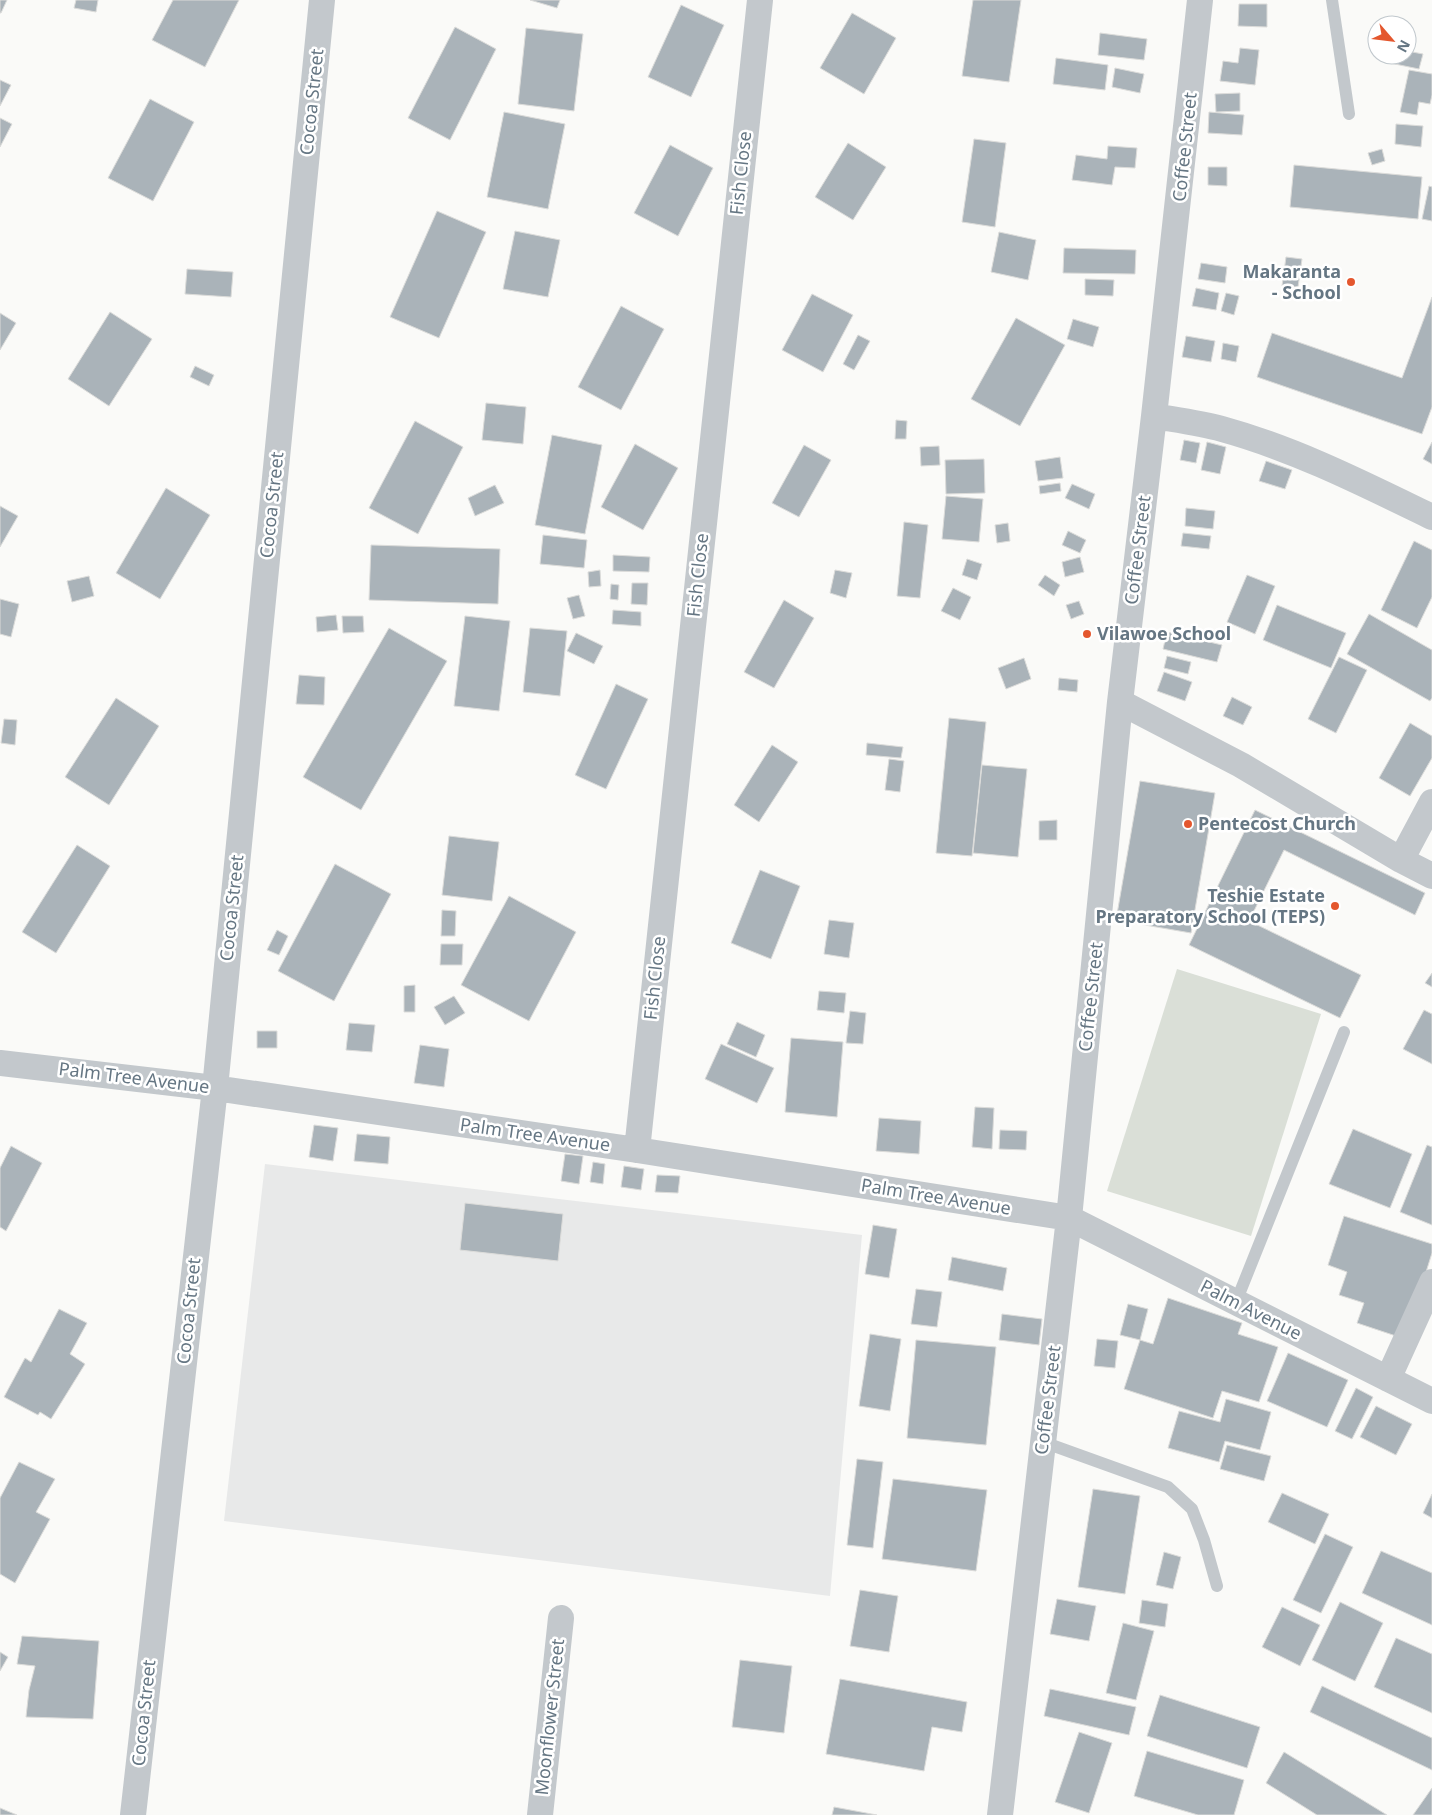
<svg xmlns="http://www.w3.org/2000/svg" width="1432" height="1815" font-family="'Noto Sans',sans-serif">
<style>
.built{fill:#e8e9e9}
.green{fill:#dadfd7}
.building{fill:#aab3b9;stroke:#dcdcda}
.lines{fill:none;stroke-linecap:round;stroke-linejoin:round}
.lane{stroke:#c3c8cc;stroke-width:12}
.street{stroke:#c3c8cc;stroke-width:26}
.poi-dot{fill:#e4572e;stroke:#fff;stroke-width:2}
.labels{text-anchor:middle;stroke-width:5;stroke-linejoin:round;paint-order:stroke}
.street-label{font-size:18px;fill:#657683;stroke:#fff}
.poi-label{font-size:18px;font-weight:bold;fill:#657683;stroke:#fff;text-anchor:end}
</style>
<rect width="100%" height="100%" fill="#fafaf8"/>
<path class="built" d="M265,1164L862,1235L830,1596L224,1521Z"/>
<path class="green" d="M1177,969L1321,1014L1251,1236L1107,1191Z"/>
<path class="building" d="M0,0H7L1,13H0Z
M76,0H98L96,12L74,8Z
M173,0H239L205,67L152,40Z
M530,0H560L557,8Z
M973,0H1021L1009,82L962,76Z
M1239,4H1267V27L1238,26Z
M681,5L724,25L691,97L648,77Z
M852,13L896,38L864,94L820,68Z
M455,27L496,49L450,140L408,118Z
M526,28L583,34L574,111L518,104Z
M1100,33L1147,39L1144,60L1098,55Z
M1240,48L1259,50L1255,85L1220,81L1223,61L1238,63Z
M1407,51L1423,54L1419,69L1390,63L1391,55H1407Z
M1056,58L1108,65L1105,90L1053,84Z
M1115,68L1144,74L1140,93L1112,87Z
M1409,70L1432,74V95L1430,104L1419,102L1417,115L1400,112Z
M0,80L11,85L0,106Z
M1240,93V111L1216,112L1215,94Z
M150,99L194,122L153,201L108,178Z
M504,112L565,124L548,209L487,197Z
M1209,112L1244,115L1242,135L1208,133Z
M0,118L12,124L0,147Z
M1396,124L1423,126L1421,147L1395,144Z
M974,139L1006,143L995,227L962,222Z
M848,143L886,167L853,220L815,197Z
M670,145L713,168L678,236L634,213Z
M1108,146L1137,148L1135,168L1115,167L1112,185L1072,180L1076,155L1107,159Z
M1382,149L1385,161L1372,165L1368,153Z
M1294,165L1422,177L1418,219L1290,207Z
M1208,167H1227V186L1208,185Z
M1429,186L1432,187V221L1422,219Z
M437,211L486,232L439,338L390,317Z
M515,231L560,240L548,297L503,289Z
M999,232L1036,240L1028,280L991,272Z
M1064,248L1136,250L1135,274L1063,273Z
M1286,257L1302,259L1298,287L1282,286Z
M1201,263L1227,267L1225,283L1198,279Z
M187,269L233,272L231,297L185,294Z
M1085,279L1114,280L1113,296L1085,295Z
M1196,288L1219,293L1216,310L1192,306Z
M1226,293L1239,296L1234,315L1221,311Z
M812,294L853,315L823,372L782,350Z
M1432,297V407L1422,434L1257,377L1272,333L1402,378Z
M621,306L664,329L621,410L578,387Z
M110,312L152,339L109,406L68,379Z
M0,313L16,323L0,350Z
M1016,318L1065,345L1020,426L971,399Z
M1073,319L1099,327L1093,347L1067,339Z
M858,335L870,341L854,370L843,364Z
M1186,336L1215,341L1211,362L1182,357Z
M1223,343L1239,346L1236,362L1221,359Z
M195,366L214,375L209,386L190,377Z
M486,403L526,407L523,444L482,440Z
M896,420L907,421L906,439H895Z
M415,421L463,447L418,534L369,508Z
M552,435L602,445L585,534L535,525Z
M1184,440L1200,443L1196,463L1180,460Z
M1207,442L1226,447L1220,474L1201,470Z
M1432,442V464L1423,459Z
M635,444L678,468L643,530L601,507Z
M804,445L831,460L799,517L772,503Z
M939,446L940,465L921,466L920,447Z
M1060,457L1063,478L1038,481L1035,461Z
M984,459L985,493L946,494L945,460Z
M1266,461L1292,470L1285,489L1259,481Z
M1060,483L1061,491L1040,494L1039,486Z
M1072,484L1095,494L1089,509L1065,498Z
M495,485L504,503L475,516L468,498Z
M166,488L210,515L160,599L116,573Z
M946,496L983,499L979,542L942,539Z
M0,506L18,516L0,547Z
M1186,508L1215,511L1213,529L1185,526Z
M904,522L928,525L920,598L897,596Z
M1008,523L1010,541L997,543L995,525Z
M1068,531L1086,540L1080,553L1062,545Z
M1183,533L1211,536L1209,549L1181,546Z
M543,535L587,540L584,568L540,564Z
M1414,541L1432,550V597L1417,628L1381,610Z
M371,545L500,549L498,604L369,600Z
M613,555L650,557L649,572L613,571Z
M1080,557L1084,572L1065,577L1062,562Z
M967,559L982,564L977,580L962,575Z
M600,570L601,586L589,587L588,572Z
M835,570L852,573L846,598L830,593Z
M1045,575L1060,585L1054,596L1038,585Z
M1247,575L1275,586L1255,634L1227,622Z
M89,576L94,596L72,602L67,581Z
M632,583H648L647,605L631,604Z
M611,584L619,585L618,600L610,599Z
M953,588L971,597L960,620L941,611Z
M579,595L585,616L573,619L567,598Z
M0,599L19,604L11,637L0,634Z
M784,600L814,618L774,688L744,672Z
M1079,601L1084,614L1071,619L1066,605Z
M1277,605L1346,633L1331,668L1263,640Z
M613,610L641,612V626L612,624Z
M1369,614L1432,650V698L1430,701L1347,654Z
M336,615L338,630L317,632L316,617Z
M342,616H363L364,632L343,633Z
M465,616L510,621L499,711L454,706Z
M389,628L447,661L361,810L303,777Z
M530,628L567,631L560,696L523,692Z
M1167,632L1222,645L1217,662L1163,649Z
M576,633L603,646L594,664L567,651Z
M1167,656L1191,662L1188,674L1164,668Z
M1339,657L1367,670L1336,733L1308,719Z
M1024,658L1031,679L1006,689L998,668Z
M1164,672L1192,682L1185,701L1157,691Z
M299,675L325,677L324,705L296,704Z
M1059,678L1078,680L1077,692L1058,690Z
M616,684L648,699L606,789L575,775Z
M1232,697L1252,707L1243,725L1223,716Z
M116,698L159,726L109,805L65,777Z
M949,718L986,722L972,856L936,853Z
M4,719L17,720L15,745L1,743Z
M1410,723L1432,736V758L1410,796L1379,778Z
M867,743L903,747L901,758L866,755Z
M772,745L798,762L759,822L734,805Z
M889,759L904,761L900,792L885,790Z
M982,765L1027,769L1018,857L973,853Z
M1140,781L1215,793L1191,933L1116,920Z
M1255,810L1425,893L1415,915L1284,850L1249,921L1361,975L1340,1018L1189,945Z
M1057,820V840H1039V821Z
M449,836L499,842L492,901L442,895Z
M77,845L110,866L56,953L22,932Z
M335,864L391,894L334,1001L278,971Z
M760,870L800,886L771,959L731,943Z
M509,896L576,932L529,1021L461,985Z
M442,910L456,911L455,936H441Z
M829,920L854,923L849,958L824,954Z
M277,930L288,936L279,955L267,950Z
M441,944H463L462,965H440Z
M1432,973V987L1425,983Z
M415,985V1012H404V986Z
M819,991L846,993L844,1013L817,1010Z
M454,996L465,1013L445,1025L434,1007Z
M1424,1010L1432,1014V1064L1403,1049Z
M850,1011L866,1013L863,1044L846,1043Z
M737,1022L765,1035L756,1057L727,1044Z
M349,1023L375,1025L372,1052L346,1050Z
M257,1031H277V1048H257Z
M791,1038L843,1042L837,1117L785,1112Z
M721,1044L774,1068L757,1103L705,1079Z
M420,1045L449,1049L444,1087L414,1083Z
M975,1107L994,1108L992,1149L972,1147Z
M879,1118L921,1121L919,1154L876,1151Z
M314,1125L338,1128L333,1161L309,1157Z
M1353,1129L1412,1154L1390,1208L1329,1184Z
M1000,1130L1027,1131L1026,1150L999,1149Z
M357,1134L390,1137L388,1164L354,1161Z
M1427,1145L1432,1147V1225L1400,1212Z
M11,1146L42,1163L6,1231L0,1227V1168Z
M565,1154L583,1156L579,1184L561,1181Z
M593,1162L605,1164L603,1184L590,1182Z
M624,1166L644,1169L641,1190L621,1187Z
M657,1175L680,1176L678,1193L655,1192Z
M465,1203L563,1214L558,1261L460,1250Z
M1344,1216L1432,1244V1253L1405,1339L1357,1323L1364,1303L1339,1295L1347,1272L1328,1265Z
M873,1225L897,1229L889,1278L865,1274Z
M952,1257L1007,1268L1003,1291L948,1280Z
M916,1289L942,1292L937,1327L911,1324Z
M1168,1298L1242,1323L1238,1334L1278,1347L1259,1402L1222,1391L1213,1418L1124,1389L1140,1340L1153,1344Z
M1128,1304L1148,1309L1140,1340L1120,1335Z
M59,1309L87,1323L70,1354L85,1364L51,1419L40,1412L38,1415L4,1397L25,1358L31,1362Z
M1002,1314L1042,1319L1039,1345L999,1340Z
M870,1334L901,1339L890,1411L859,1406Z
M1097,1339L1118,1341L1115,1368L1094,1366Z
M916,1340L996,1347L986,1445L907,1438Z
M1288,1353L1348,1380L1327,1427L1267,1401Z
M1356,1388L1373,1397L1352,1439L1335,1431Z
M1226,1399L1271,1412L1260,1450L1225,1441L1219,1462L1168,1448L1179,1411L1220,1422Z
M1376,1406L1412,1424L1396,1455L1360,1437Z
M1227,1445L1271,1456L1264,1481L1220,1469Z
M857,1459L883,1462L873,1548L847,1545Z
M19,1462L55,1479L36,1512L50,1519L15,1583L0,1574V1498Z
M893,1479L987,1490L976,1571L882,1559Z
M1093,1489L1140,1496L1125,1594L1078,1587Z
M1282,1493L1329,1514L1315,1544L1268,1522Z
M1432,1494V1518L1423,1513Z
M1325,1534L1353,1547L1321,1613L1293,1600Z
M1381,1551L1432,1573V1625L1362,1593Z
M1164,1552L1181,1557L1173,1589L1156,1585Z
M860,1590L898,1596L889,1652L850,1646Z
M1057,1599L1096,1606L1089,1641L1050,1634Z
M1142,1600L1168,1604L1165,1627L1139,1623Z
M1340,1602L1383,1623L1355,1681L1312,1660Z
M1282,1607L1320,1625L1300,1666L1262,1647Z
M1123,1623L1154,1631L1136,1700L1106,1693Z
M22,1636L99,1641L93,1719L26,1717L29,1690L35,1666L17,1664Z
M1396,1638L1432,1654V1713L1374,1687Z
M0,1652L8,1657L0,1671Z
M740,1660L792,1666L784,1733L732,1727Z
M840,1679L967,1702L962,1732L932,1727L924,1771L826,1754Z
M1322,1686L1432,1738V1770L1310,1712Z
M1050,1689L1136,1707L1129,1735L1044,1716Z
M1160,1695L1260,1727L1247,1768L1147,1736Z
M1079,1732L1112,1743L1089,1813L1055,1802Z
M1147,1751L1244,1780L1234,1815H1198L1134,1796Z
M1284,1752L1387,1815H1317L1266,1783Z
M1432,1788V1815H1413Z
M834,1807L877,1815H832Z
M0,1808L17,1815H0Z"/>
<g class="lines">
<path class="lane" d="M1332,0L1349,114
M1236,1302L1344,1032
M1043,1442L1168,1487L1192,1509L1204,1540L1217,1586"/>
<path class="street" d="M1154,416C1177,420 1200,423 1222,429C1295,449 1364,484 1432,517
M1120,702L1241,765L1401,860L1432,876
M1401,860L1432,802
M0,1063L215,1088L637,1150L1069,1218L1432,1401
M637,1150L760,0
M1388,1379L1432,1282
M133,1815L215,1088L322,0
M540,1815L561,1618
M1000,1815L1069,1218L1120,702L1154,416L1200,0"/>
</g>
<g class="poi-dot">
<circle cx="1351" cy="282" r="5"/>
<circle cx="1087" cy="634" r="5"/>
<circle cx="1188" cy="824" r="5"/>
<circle cx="1335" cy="906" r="5"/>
</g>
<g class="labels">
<g class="street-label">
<text transform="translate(312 102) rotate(-84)" y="6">Cocoa Street</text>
<text transform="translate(1185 147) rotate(-84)" y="6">Coffee Street</text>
<text transform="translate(741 173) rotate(-84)" y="6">Fish Close</text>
<text transform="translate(272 505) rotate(-84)" y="6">Cocoa Street</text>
<text transform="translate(1138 550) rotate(-83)" y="6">Coffee Street</text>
<text transform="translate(698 575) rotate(-84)" y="6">Fish Close</text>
<text transform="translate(232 908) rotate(-84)" y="6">Cocoa Street</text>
<text transform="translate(655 978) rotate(-84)" y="6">Fish Close</text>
<text transform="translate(1091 997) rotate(-84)" y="6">Coffee Street</text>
<text transform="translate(134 1078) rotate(7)" y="6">Palm Tree Avenue</text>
<text transform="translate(535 1135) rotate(8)" y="6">Palm Tree Avenue</text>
<text transform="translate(936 1197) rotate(9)" y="6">Palm Tree Avenue</text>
<text transform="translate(1251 1310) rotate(27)" y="6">Palm Avenue</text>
<text transform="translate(189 1311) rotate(-84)" y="6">Cocoa Street</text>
<text transform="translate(1048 1400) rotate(-83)" y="6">Coffee Street</text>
<text transform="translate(144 1713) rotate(-84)" y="6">Cocoa Street</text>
<text transform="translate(550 1717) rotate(-84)" y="6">Moonflower Street</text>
</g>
<g class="poi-label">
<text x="1341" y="278">Makaranta<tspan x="1341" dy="21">- School</tspan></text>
<text x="1097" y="640" text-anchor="start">Vilawoe School</text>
<text x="1198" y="830" text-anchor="start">Pentecost Church</text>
<text x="1325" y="902">Teshie Estate<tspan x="1325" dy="21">Preparatory School (TEPS)</tspan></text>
</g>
</g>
<g transform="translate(1392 40) rotate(118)"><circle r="24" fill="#ffffff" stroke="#c1c8cd"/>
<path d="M0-4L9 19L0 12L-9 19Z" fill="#e4572e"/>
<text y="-8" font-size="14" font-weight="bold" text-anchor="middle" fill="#657683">N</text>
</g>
</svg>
